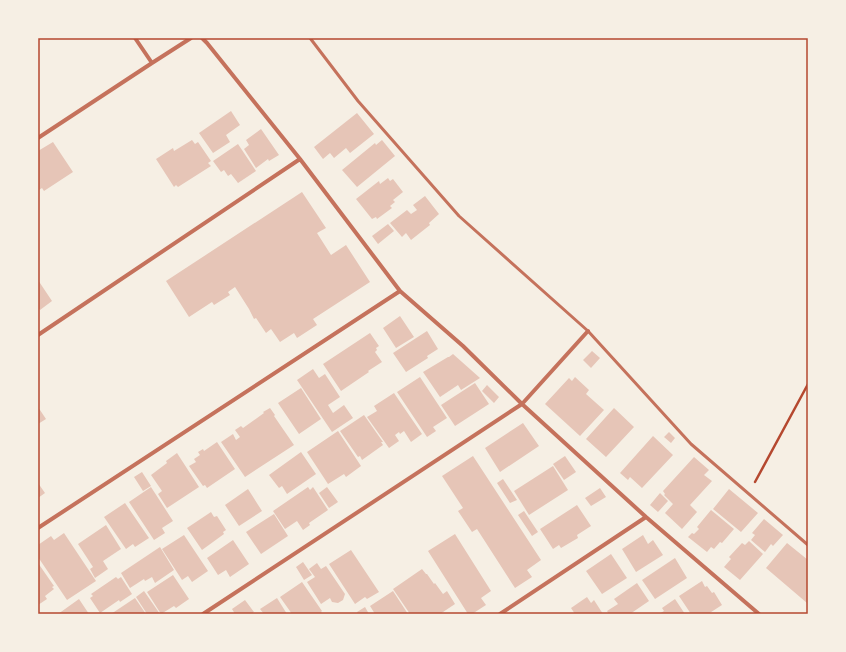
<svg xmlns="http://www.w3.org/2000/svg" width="846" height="652" font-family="Georgia,serif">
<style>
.building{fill:#e6c5b7}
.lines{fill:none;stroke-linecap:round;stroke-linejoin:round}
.path{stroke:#b5482f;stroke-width:2.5}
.service{stroke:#c5725c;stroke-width:3}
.minor{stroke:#c5725c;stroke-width:4}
.neatline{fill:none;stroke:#b5482f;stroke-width:1.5}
</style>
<rect width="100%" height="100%" fill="#f6efe4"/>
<path class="building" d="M231,111L240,125L226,135L230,142L213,153L199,133Z
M357,113L374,134L350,153L346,148L334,158L330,153L323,159L314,147Z
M261,129L279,155L269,161L268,159L256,168L244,149L249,145L246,140Z
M192,140L195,144L198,142L211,161L208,163L211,166L178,187L176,185L174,187L156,159L173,148L174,151Z
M382,140L395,156L357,187L342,170L375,143L376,145Z
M53,142L73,172L44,191L42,188L39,190H38V151Z
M238,144L256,171L238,183L231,174L228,176L224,170L221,172L213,161Z
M388,178L390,181L393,179L403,192L393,200L395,202L390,206L392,208L377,219L376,217L372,219L356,199L379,181L380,184Z
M302,192L326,228L317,233L331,255L346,245L370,282L313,319L317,325L297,338L294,333L280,342L271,329L266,333L256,318L254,319L249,309L235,287L228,292L230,295L214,305L212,302L189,317L166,281Z
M425,196L439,214L429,223L430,225L411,240L406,233L402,237L390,223L407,210L411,214L417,210L413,205Z
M388,224L394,231L378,244L372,236Z
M38,280L52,301L40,310L38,307Z
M400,316L414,337L396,348L383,328Z
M427,331L438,349L427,356L428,358L406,372L393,353Z
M370,333L379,346L376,348L377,350L375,352L382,362L368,371L369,372L341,391L323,364Z
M592,351L600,358L591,368L583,360Z
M453,354L480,378L461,390L458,385L440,397L423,372L448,357H449Z
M313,369L319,378L325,374L340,397L328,405L333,413L344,405L353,418L332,432L297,380Z
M420,377L447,418L433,427L436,431L427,437L397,392Z
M575,377L589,390L586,394L604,410L580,436L545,404L569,378L572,381Z
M475,383L489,404L455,426L441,405Z
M487,385L499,397L494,403L482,391Z
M301,388L321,419L299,434L278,403Z
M394,393L422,434L411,442L404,431L400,434L399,432L395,435L399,441L389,448L367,417L377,411L374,406Z
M38,407L46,419L38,424Z
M270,408L275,415L274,416L294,445L245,477L221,442L233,434L236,440L240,437L235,430L241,426L243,428L264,413L263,412Z
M614,408L634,427L606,457L586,439Z
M364,415L383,442H381L383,445L362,460L360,456L358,457L340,431Z
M523,423L539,446L500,472L485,448Z
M338,431L361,466L346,477L344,474L328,484L307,452Z
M669,432L675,438L671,443L664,437Z
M653,436L673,455L642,488L630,477L628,480L620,473Z
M217,442L235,469L207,488L205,485L203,486L189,466L196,462L194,459L200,455L198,452L203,449L204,451Z
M301,452L316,474L287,494L282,486L279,488L269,475Z
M177,453L199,487L167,508L158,494L162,491L151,475L167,463L166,461Z
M473,456L541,560L527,570L532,577L515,588L477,529L472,532L458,511L463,508L442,476Z
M565,456L576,472L564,480L553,464Z
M694,457L709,470L704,475L712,481L690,505L697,512L682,529L665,513L673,504L664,495L665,494L663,491Z
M553,466L568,490L529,515L514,491Z
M142,472L151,486L143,491L134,477Z
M503,479L517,500L510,503L497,483Z
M38,483L45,493L38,498Z
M151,487L173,521L162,528L165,533L154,540L129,502Z
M308,487L310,490L313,487L328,510L309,523L310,525L303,530L297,521L285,529L273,511Z
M327,487L338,502L329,508L319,493Z
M600,488L606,497L591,506L585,498Z
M248,489L262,511L239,526L225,505Z
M729,489L758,513L741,532L713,509Z
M660,493L668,501L658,512L650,505Z
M125,503L149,538L135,547L133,544L126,549L104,517Z
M577,505L591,526L577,535L578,538L561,548L559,545L553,549L540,529Z
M711,510L734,529L722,543L720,542L714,549L711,547L707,552L688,537L692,533L694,534L699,529L697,527Z
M524,511L538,532L532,536L518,515Z
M211,512L214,517L217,516L226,530L223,532L224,534L202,550L187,528Z
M274,514L288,536L261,554L246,532Z
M764,519L783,535L773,546L771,544L765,552L751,540L755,535L752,533Z
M106,525L121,549L103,561L108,569L95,578L90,569L93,567L78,544Z
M64,533L96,581L67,600L38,557V545L51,536L54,540Z
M455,534L491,591L481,598L486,605L472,614H468L428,551Z
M184,535L208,571L192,582L188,576L182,580L162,549Z
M643,535L648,544L653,540L663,555L636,572L622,549Z
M233,540L249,564L230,577L226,570L218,575L207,558Z
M749,541L763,554L740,580L724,567L731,559L729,557L742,543L745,545Z
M787,543L808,560V601L807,603L766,568Z
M160,547L174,570L155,583L152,577L145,581L144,579L130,588L121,573Z
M351,550L379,592L367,599L365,597L355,604L329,564Z
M611,554L627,578L602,594L586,571Z
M675,558L687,578L655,599L642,580Z
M303,562L312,575L304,580L296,567Z
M38,563L54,586L52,587L54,589L45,596L47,599L38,605Z
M317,563L321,569L326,566L345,594L343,600L338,603L332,602L330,598L321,604L307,582L315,577L309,569Z
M422,569L426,574H427L434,584L435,583L443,594L447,591L455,604L440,614H410L393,589Z
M173,575L189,599L176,608L174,606L161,614L147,592Z
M116,577L118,579L121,577L132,594L120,602L119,600L100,613L90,598L93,596L91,594Z
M702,581L705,587L707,586L712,593L714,592L722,605L708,614H691L679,596Z
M302,582L322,611L321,612L323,614H292L280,597Z
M637,583L649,601L630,614H609L607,611L618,604L614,599Z
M144,591L160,614H147L136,597Z
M393,591L408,614H375L370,606Z
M587,597L591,603L594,600L603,614H575L571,608Z
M135,598L146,614H111Z
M277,598L287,614H264L260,609Z
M79,599L89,614H58Z
M675,599L685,614H659L664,611L662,608Z
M245,600L254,612L251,614H235L232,609Z
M365,607L369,614H358L357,612Z"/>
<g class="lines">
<path class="path" d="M755,482L808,384"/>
<path class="service" d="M310,38L358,101L459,216L588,331L691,444L808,545"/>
<path class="minor" d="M135,38L152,63
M202,38L207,43L300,159L400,291L463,346L522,404L646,517L759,614
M38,138L152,63L191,38
M38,335L300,159
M38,528L400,291
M203,614L522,404L588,331
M500,614L646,517"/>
</g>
<rect width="846" height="652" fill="none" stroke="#f6efe4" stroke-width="78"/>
<rect x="39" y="39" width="768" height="574" class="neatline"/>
</svg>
